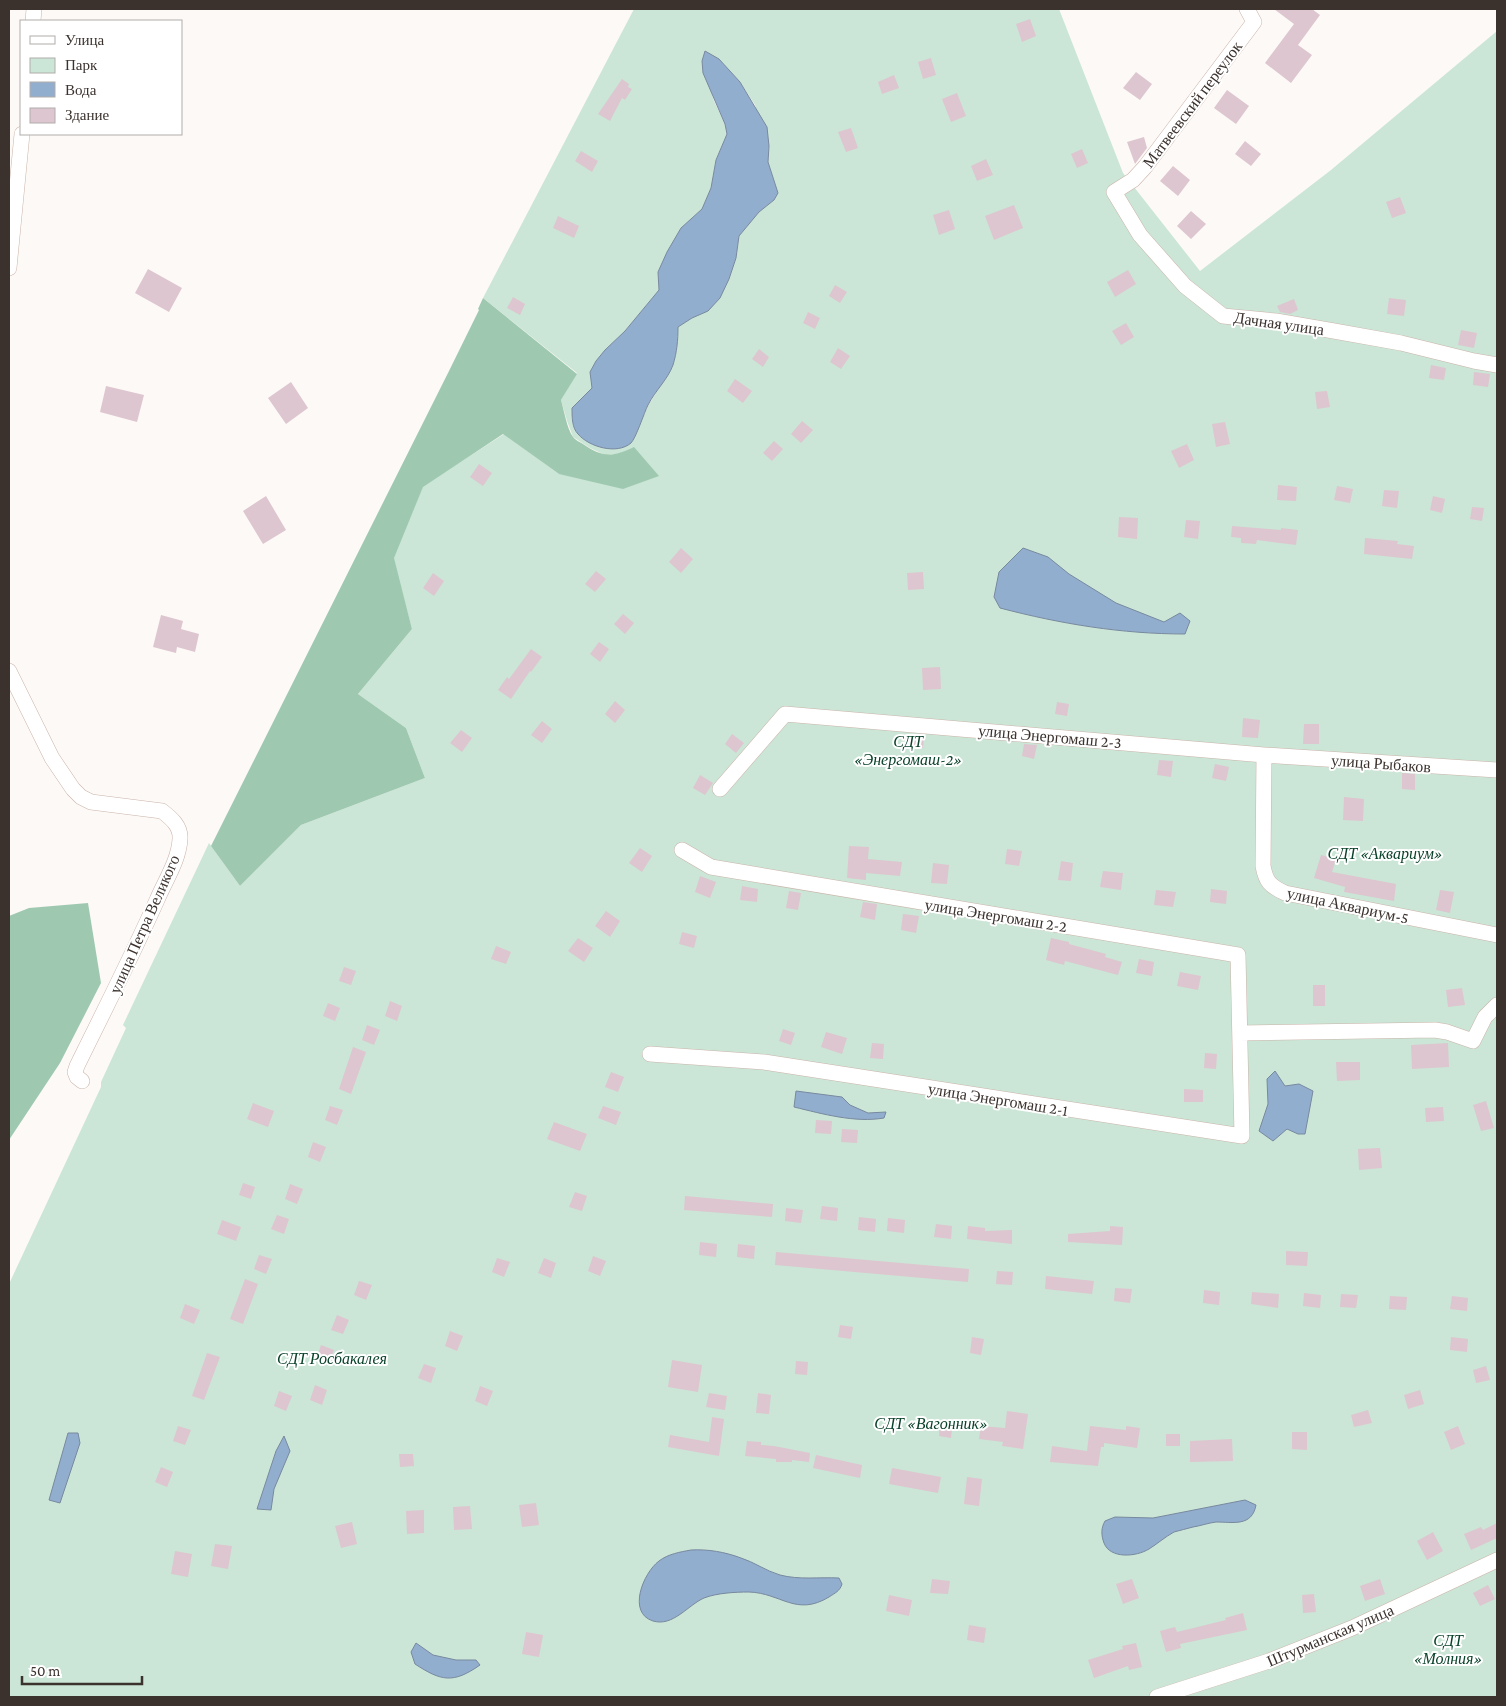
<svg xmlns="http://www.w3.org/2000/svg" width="1506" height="1706" font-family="'Crimson Pro',serif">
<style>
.green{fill:#cbe6d6;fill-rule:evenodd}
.forest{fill:#9ec9b0}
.water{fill:#92aecf;stroke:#78899f}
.building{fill:#ddc6d0}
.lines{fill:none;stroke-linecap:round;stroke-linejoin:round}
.street-casing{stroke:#cab4aa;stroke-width:16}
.street{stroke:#fff;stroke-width:15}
.labels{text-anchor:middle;stroke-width:4;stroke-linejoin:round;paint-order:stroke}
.street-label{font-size:16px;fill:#3b322e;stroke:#fff}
.park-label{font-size:16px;font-style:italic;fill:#094129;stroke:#fff}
</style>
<rect width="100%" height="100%" fill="#fdf9f6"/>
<path class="green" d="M634,9H1059L1123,173L1200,271L1331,170L1497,31V1697H9V1284L101,1087V1082L126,1028L123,1025L209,843L240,886L301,825L425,778L406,728L358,694L412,629L393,558L423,486L504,434L559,474L619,454L605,455L590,448L573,437L567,421L561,400L577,373L483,298ZM706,52L719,59L740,82L755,105L769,146L768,162L778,193L774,200L759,212L739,236L736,258L729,279L692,318L678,327L677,349L672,368L649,404L631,443L572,408L593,388L605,350L625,331L659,290L658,272L681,228L702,209L711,188L716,160L727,134L725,124L714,101L702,61Z"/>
<path class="forest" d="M483,298L577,374L561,400C564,410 567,429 573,437C575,440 580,442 583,444C603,458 613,457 634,447L659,476L623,489L559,474L503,434L423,487L394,558L412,629L358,694L406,728L425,778L301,825L240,886L211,846L448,373L479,310L478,309Z
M88,903L101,983L60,1063L9,1140V916L29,908Z"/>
<path class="water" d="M705,51L719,59L740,82L767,127L769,146L768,162L778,193L774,200L759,212L739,236L736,258L729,279L720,298L708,311L692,318L678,327C678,340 677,352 673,365C668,379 655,391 648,405C644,413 636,438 631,443C617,455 589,447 578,434C572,428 572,417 572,408L592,388L590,372L596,361L605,350L625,331L659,290L658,272L667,252L681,228L702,209L711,188L716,160L727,134L725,124L703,73L702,61Z
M1023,548L1048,557L1069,574L1116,603L1164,622L1180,613L1190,621L1185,634C1122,634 1061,624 1000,608L994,597L999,572Z
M1275,1071L1285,1086L1299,1084L1313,1091L1305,1134H1298L1287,1129L1273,1141L1259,1131L1268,1104L1267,1079Z
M796,1091L842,1097L850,1105L868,1113L886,1112L884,1118C855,1123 823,1114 794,1107Z
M68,1433H78L80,1443L60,1503L49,1500Z
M284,1436L290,1451L274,1489L271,1510L257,1509L276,1451Z
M1245,1500L1256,1505C1252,1527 1233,1522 1216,1522C1208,1523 1200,1526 1193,1527C1187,1529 1180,1530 1174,1532C1165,1537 1157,1544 1149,1549C1136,1557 1110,1559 1104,1543C1101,1535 1101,1528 1105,1521L1115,1517L1153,1518Z
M691,1550C708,1549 725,1552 741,1558C754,1562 766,1571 780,1575C799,1580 819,1577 839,1578L842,1584C840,1591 835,1593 829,1597C796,1617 781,1593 749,1592C735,1592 717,1593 704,1598C688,1605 673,1627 653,1621C627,1613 643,1573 659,1561C668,1554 680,1552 691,1550Z
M416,1643L433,1655L456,1660H476L480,1665C453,1684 441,1681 415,1664L411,1652Z"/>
<path class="building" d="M1274,9H1312L1320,15L1298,45L1312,55L1291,83L1265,63L1294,24Z
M1030,19L1036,36L1022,42L1016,24Z
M931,58L936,75L923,79L918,62Z
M1136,72L1152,84L1140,100L1123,88Z
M894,75L899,88L882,94L878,82Z
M622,79L629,84L628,87L632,89L625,100L622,98L610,121L598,114Z
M1227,90L1249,106L1236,124L1214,108Z
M957,93L966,116L951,122L942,99Z
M851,128L858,148L846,152L838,132Z
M1144,137L1147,148L1135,164L1127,142Z
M1245,141L1261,154L1251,166L1235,154Z
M1082,149L1088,163L1077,168L1071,154Z
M581,151L598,161L592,172L575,161Z
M986,159L993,175L977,181L971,166Z
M1173,166L1190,180L1178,196L1160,181Z
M1400,197L1406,213L1392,218L1386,202Z
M1014,205L1023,228L994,240L985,216Z
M949,210L955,229L939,235L933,215Z
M1191,211L1206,224L1191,239L1177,226Z
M558,216L579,226L574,238L553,228Z
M148,269L182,288L169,312L135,293Z
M1128,270L1136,284L1115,297L1107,282Z
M835,285L847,292L840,303L829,296Z
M513,297L525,304L520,315L507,308Z
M1389,298L1406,300L1404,316L1387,314Z
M1294,299L1298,310L1290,314L1280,312L1277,306Z
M808,312L820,318L815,329L803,323Z
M1126,323L1134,337L1121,345L1112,331Z
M1461,330L1477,333L1474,348L1458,345Z
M838,348L850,356L841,369L830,362Z
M759,349L769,357L763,367L752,359Z
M1431,365L1446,368L1444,380L1429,378Z
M1474,372L1490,374L1488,387L1473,385Z
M735,379L752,391L743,403L727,391Z
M291,382L308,408L286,424L268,398Z
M106,386L144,395L137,422L100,412Z
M1327,391L1330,407L1317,409L1315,392Z
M802,421L813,430L801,443L791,434Z
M1225,422L1230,444L1216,447L1212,424Z
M774,441L783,449L772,461L763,453Z
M1187,444L1194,460L1179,468L1171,451Z
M479,464L492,473L483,486L470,477Z
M1278,485L1297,487L1296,501L1277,500Z
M1337,486L1353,489L1350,503L1334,500Z
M1384,490L1399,491L1397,508L1382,506Z
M266,496L286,530L263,544L243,511Z
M1433,496L1445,499L1442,513L1430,510Z
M1472,507L1484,508L1482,521L1470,519Z
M1119,517L1138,518L1137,539L1118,537Z
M1186,520L1200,521L1198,539L1184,537Z
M1232,526L1281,530V528L1298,530L1296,545L1257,540L1256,544L1241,543V538L1231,537Z
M1365,538L1398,541L1397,544L1414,546L1412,559L1364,554Z
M681,548L693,559L681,573L669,562Z
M596,571L606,579L595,592L585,584Z
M923,572L924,589L908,590L907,573Z
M433,573L444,581L434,596L423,588Z
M623,614L634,623L625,634L614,624Z
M161,615L183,621L181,629L199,634L195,652L177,647L176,653L153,647Z
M599,642L609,649L600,662L590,654Z
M531,649L542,657L531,672L530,671L511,699L498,690L507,677L509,679Z
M940,667L941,689L923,690L922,668Z
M615,701L625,710L615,723L605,714Z
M1057,702L1069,704L1067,716L1055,714Z
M1243,718L1260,720L1258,738L1242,737Z
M542,721L552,729L542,743L531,735Z
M1304,724H1319V744H1303Z
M461,730L472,738L462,752L450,743Z
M732,734L744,743L736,753L725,744Z
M910,734L924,735L923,748H910Z
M1024,744L1037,745L1034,759L1022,756Z
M1159,760L1173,761L1171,777L1157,775Z
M1215,764L1229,767L1226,781L1212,778Z
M1402,773L1415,774V790L1402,789Z
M700,775L713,783L705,795L693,788Z
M1344,797L1364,799L1363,821L1343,820Z
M849,846L869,847L868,859L902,862L900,876L866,873V880L847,878Z
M640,848L652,856L642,872L629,863Z
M1007,849L1022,851L1019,866L1005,864Z
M1321,855L1336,859L1332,872L1396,884L1394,901L1344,892L1345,887L1314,878Z
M1061,861L1073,863L1071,881L1058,880Z
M933,863L949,865L947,884L931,883Z
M1103,871L1123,873L1121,890L1100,887Z
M700,876L716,882L710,898L695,892Z
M742,886L758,889L757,902L740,900Z
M1211,889L1227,891L1226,904L1210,902Z
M1156,890L1176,892L1173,907L1154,905Z
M1440,890L1454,892L1450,913L1436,910Z
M789,891L801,893L798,910L786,908Z
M863,902L877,904L875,920L860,917Z
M606,911L620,921L610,937L595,926Z
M903,914L919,916L916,933L901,930Z
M682,932L697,936L694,948L679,944Z
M578,938L593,948L584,962L568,951Z
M1051,938L1069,942V944L1106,954L1105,957L1122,962L1118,975L1065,961L1064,965L1046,960Z
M496,946L511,952L506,964L491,959Z
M1139,959L1154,962L1152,976L1136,973Z
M344,967L356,971L351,985L339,981Z
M1180,972L1201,976L1198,990L1177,986Z
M1313,985H1325V1006H1313Z
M1462,988L1465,1005L1448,1007L1446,990Z
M390,1001L402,1006L397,1021L385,1016Z
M328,1003L340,1008L335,1021L323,1016Z
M367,1025L380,1030L374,1045L362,1040Z
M783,1029L795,1033L791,1045L779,1041Z
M826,1032L847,1038L842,1054L821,1047Z
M872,1043L884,1044L883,1059L870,1058Z
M1448,1043L1449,1067L1412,1069L1411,1045Z
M353,1047L366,1052L351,1094L339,1089Z
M1205,1053L1217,1054L1216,1069L1204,1068Z
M1336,1062H1360V1080L1337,1081Z
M611,1072L624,1077L618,1092L605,1087Z
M1184,1089L1203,1090V1102H1184Z
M1486,1101L1494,1128L1481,1131L1473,1105Z
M253,1103L274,1111L268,1127L247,1119Z
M330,1106L343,1110L337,1125L325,1120Z
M603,1106L621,1112L616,1125L598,1118Z
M1443,1107L1444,1121L1426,1122L1425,1108Z
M816,1120L832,1121L831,1134L815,1133Z
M554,1122L587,1134L580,1151L547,1139Z
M842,1129L858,1130L857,1143L841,1142Z
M313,1142L326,1147L320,1162L308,1157Z
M1380,1148L1382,1168L1359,1170L1358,1149Z
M243,1183L255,1187L251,1199L239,1195Z
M290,1184L303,1189L297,1204L285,1199Z
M575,1192L587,1196L582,1211L569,1207Z
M685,1196L773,1204L772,1217L684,1210Z
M822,1206L838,1208L837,1221L820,1219Z
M786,1208L803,1210L801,1223L785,1221Z
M277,1215L289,1219L284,1234L271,1229Z
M859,1217L876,1219L875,1232L858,1230Z
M888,1218L905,1220L904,1233L887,1231Z
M222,1220L241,1227L236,1241L217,1234Z
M936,1224L952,1226L951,1239L934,1237Z
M968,1226L985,1228V1231L1012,1230V1244L967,1239Z
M1110,1226L1123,1227L1122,1245L1068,1242V1234L1110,1231Z
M700,1242L717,1244L716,1257L699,1255Z
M738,1244L755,1246L754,1259L737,1257Z
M1286,1251L1308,1252L1307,1266L1286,1265Z
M776,1252L969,1269L968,1282L775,1265Z
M259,1255L272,1259L266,1274L254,1269Z
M593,1256L606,1261L600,1276L588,1271Z
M497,1258L510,1262L504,1277L492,1272Z
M544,1258L556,1263L551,1278L538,1273Z
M997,1271L1013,1272L1012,1285L996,1284Z
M1046,1276L1094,1281L1092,1294L1045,1289Z
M245,1279L258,1284L243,1324L230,1319Z
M359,1281L372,1285L366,1300L354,1295Z
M1115,1288L1132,1289L1130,1303L1114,1301Z
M1204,1290L1220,1292L1219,1305L1203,1303Z
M1252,1292L1279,1294L1278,1308L1251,1304Z
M1304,1293L1321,1295L1320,1308L1303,1306Z
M1341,1294L1358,1295L1356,1308L1340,1307Z
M1390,1296L1407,1297L1406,1310L1389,1309Z
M1452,1296L1468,1298L1467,1311L1450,1309Z
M185,1304L200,1310L194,1324L180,1318Z
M337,1315L349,1320L343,1334L331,1330Z
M840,1325L853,1327L851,1339L838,1337Z
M450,1331L463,1336L457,1351L445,1346Z
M972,1337L984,1339L981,1355L970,1353Z
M1451,1337L1468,1339L1467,1352L1450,1350Z
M321,1345L334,1350L328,1365L316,1360Z
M207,1353L220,1357L204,1400L192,1396Z
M672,1360L702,1365L698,1392L668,1387Z
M796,1361L808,1362L807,1375L795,1374Z
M424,1364L436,1368L431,1383L418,1378Z
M1486,1366L1490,1380L1476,1383L1473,1370Z
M315,1385L327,1390L322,1405L310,1400Z
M480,1386L493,1391L487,1406L475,1401Z
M1420,1390L1424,1404L1408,1409L1404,1395Z
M279,1391L292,1396L286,1411L274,1406Z
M709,1393L727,1396L725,1410L706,1407Z
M758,1393L771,1395L769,1414L756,1413Z
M1368,1410L1372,1423L1354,1427L1351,1415Z
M1007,1411L1028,1414L1023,1449L1002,1446L1003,1442L979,1439L981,1426L1005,1428Z
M712,1417L724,1419L719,1456L668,1447L670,1435L709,1442Z
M940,1420L953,1421L951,1438L939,1436Z
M178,1426L191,1430L185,1445L173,1441Z
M1090,1426L1126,1430V1426L1140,1428L1137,1448L1104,1443V1447H1101L1098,1466L1050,1462L1052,1446L1087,1451Z
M1458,1426L1465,1444L1451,1450L1444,1432Z
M1292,1432H1307V1450L1292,1449Z
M1166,1434H1180V1446H1166Z
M1232,1439L1233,1461L1190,1462V1441Z
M747,1441L761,1442V1445L774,1446L810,1453L809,1462L792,1460V1462H776V1459L745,1456Z
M399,1454H413L414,1466L400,1467Z
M816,1455L862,1465L860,1478L813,1468Z
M161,1467L173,1472L167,1487L155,1482Z
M892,1468L941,1477L938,1493L889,1484Z
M967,1477L982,1479L979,1506L964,1504Z
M536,1503L539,1525L522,1527L519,1505Z
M470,1506L472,1529L454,1530L453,1507Z
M424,1510V1533L407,1534L406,1511Z
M352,1522L357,1544L341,1548L335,1526Z
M1497,1523V1538L1471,1550L1464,1534L1481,1527L1483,1530Z
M1433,1532L1443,1551L1427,1560L1417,1541Z
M215,1544L232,1546L228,1569L211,1566Z
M175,1551L192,1554L188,1577L171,1574Z
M932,1579L950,1581L948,1594L930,1593Z
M1132,1579L1139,1598L1123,1604L1116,1584Z
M1380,1579L1385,1594L1365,1601L1360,1586Z
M1488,1585L1495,1599L1480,1606L1473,1593Z
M1314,1594L1316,1612L1303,1613L1302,1595Z
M889,1595L912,1600L909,1616L886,1611Z
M1243,1613L1247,1630L1180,1644L1181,1648L1166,1652L1160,1631L1175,1627L1177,1632L1226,1620L1225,1618Z
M969,1625L986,1628L984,1643L967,1640Z
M526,1632L543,1635L539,1657L522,1654Z
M1136,1643L1142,1667L1129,1670L1128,1666L1094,1678L1088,1660L1123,1649L1122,1646Z"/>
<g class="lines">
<g class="street-casing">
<path id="street" d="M1247,9L1254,22L1145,167L1133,180L1114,192L1140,235L1185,286L1223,316L1276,321L1334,331L1401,343L1474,361L1497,365
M33,21L34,9
M9,268L22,134
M9,671L52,758L73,789L81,797L91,802L162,811C171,818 181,826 180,839C179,860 165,881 157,900C132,956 104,1011 77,1066L75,1072L77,1077L82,1081
M1264,755L1263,866C1266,882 1270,886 1285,893L1497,935
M720,789L785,714L1264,755L1497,770
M1240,1033L1435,1030L1447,1032L1473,1041L1485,1017L1497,1005
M650,1054L764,1062L1242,1136L1238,955L711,867L682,850
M1157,1697L1269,1661L1352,1628L1497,1560"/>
</g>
<use href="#street" class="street"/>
</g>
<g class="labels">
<g class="street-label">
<text transform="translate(1192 104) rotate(-53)" y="6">Матвеевский переулок</text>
<text transform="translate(1279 323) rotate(8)" y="6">Дачная улица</text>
<text transform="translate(1050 736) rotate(5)" y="6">улица Энергомаш 2-3</text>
<text transform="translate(1381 763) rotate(4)" y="6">улица Рыбаков</text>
<text transform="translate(1348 905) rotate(12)" y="6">улица Аквариум-5</text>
<text transform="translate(996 915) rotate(9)" y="6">улица Энергомаш 2-2</text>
<text transform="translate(144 924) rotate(-66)" y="6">улица Петра Великого</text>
<text transform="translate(998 1099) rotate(9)" y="6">улица Энергомаш 2-1</text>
<text transform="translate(1330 1635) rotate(-23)" y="6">Штурманская улица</text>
</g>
<g class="park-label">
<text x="908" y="747">СДТ<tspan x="908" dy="18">«Энергомаш-2»</tspan></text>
<text x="1385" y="859">СДТ «Аквариум»</text>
<text x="332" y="1364">СДТ Росбакалея</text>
<text x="931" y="1429">СДТ «Вагонник»</text>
<text x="1448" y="1646">СДТ<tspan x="1448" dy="18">«Молния»</tspan></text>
</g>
</g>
<rect width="1506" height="1706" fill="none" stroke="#3b322e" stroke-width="20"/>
<rect x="20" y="20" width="162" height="115" fill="#ffffff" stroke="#b1adab"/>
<rect x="30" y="36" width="25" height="8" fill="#ffffff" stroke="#b1adab"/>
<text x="65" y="45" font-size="15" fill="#3b322e">Улица</text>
<rect x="30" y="58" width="25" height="15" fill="#cbe6d6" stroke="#b1adab"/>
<text x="65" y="70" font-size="15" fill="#3b322e">Парк</text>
<rect x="30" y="82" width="25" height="15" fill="#92aecf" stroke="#b1adab"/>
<text x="65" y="95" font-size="15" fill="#3b322e">Вода</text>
<rect x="30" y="108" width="25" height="15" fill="#ddc6d0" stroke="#b1adab"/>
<text x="65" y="120" font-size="15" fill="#3b322e">Здание</text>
<path d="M22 1676v8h120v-8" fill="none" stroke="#3b322e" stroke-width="2.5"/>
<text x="30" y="1676" font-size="15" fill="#3b322e" stroke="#ffffff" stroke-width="4" paint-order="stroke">50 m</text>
</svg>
